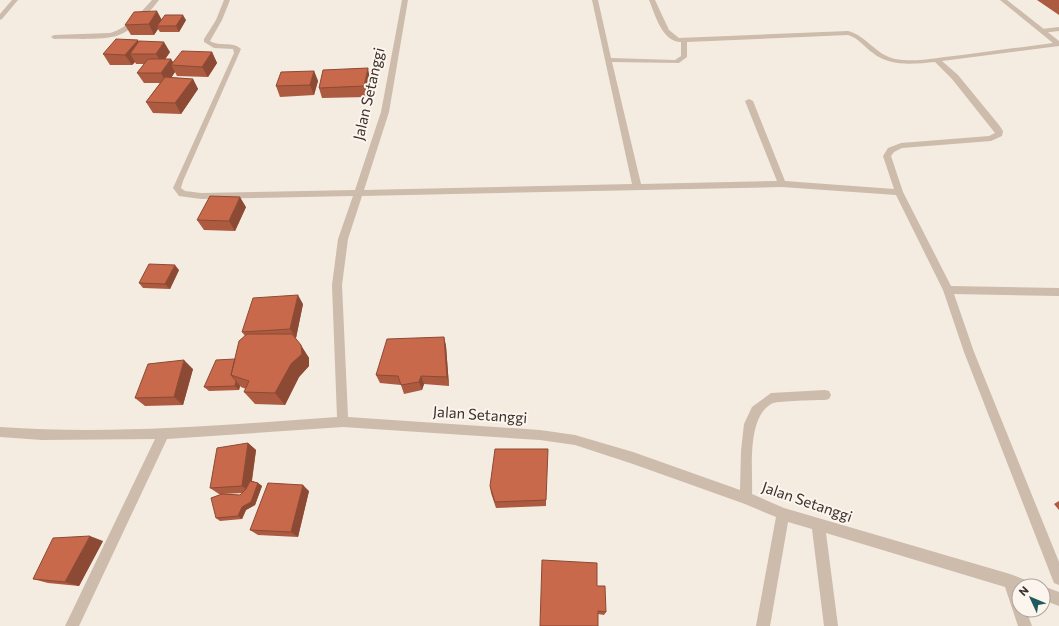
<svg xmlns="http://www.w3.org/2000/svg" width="1059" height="626" font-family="Commissioner,sans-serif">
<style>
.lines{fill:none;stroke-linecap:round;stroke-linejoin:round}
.lane{fill:#cdbbac;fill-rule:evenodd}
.street{fill:#cdbbac;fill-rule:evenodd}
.wall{fill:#ac5a40;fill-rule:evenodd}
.shaded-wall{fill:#8c4a34}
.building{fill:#c8694b;stroke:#8c4a34}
.labels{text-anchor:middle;stroke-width:4;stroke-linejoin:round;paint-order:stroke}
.street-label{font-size:15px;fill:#3b302b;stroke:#fbf5ee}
</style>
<rect width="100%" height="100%" fill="#f4ebe1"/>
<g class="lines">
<path class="lane" d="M1059,27V31L1042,33L1039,31L1042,29Z"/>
<path class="street" d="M12,0H18L2,19L0,20V14Z
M152,0H159C149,13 135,29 119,35C103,41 72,38 54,39L51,37L54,35L110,33C128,28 140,13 152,0Z
M224,0H230L222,20L210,41C220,47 233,41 241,49L183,181L181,188L185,191L201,193L355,190L381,112L402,0H408L389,112L364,190L632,184L592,0H598L611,58L675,60L681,56V42C662,42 655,14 649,0H655L669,30L679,38L848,31C867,36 876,55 895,59C916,63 940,57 962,55C992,51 1023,47 1053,43L1000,0H1007L1059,41V46L942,61L958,75L999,125L1003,131L1002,136L991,141L902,148L894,152L891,156L903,192L951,286L1059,288V296L954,294L974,352L1059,562V585L1054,583L1052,578L964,352L943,290L896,195L782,187L362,196L348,239L342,285L348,417L540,430L575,435L633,452L740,490L741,451L744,424L752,407L771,393L825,390L829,391L831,395L829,399L825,400C816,400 779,401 773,403C746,416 753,470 752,494L784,508L1010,574L1028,581L1030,586H1019V610H1026L1032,626H1018L1005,587L826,533L838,626H824L812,529L788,522L770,626H756L776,517L745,504L633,464L575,445L540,440L343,427L167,439L79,626H65L155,439L42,440L0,437V427C112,435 225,425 337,417L332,285L338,239L353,196L201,199L179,196L173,188L234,53L233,49L214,48L204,42V39L216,20ZM848,35C859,38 864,47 873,53C890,67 914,64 935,62L952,79L995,133L989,136L901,143L888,148L883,156L894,189L785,181L753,101L749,99L745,101L777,181L641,184L612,62L679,63L687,57V42Z
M1043,586L1059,592V606L1043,600Z"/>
</g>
<path class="wall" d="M1037,0H1059V15Z
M162,20H186L179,32H160L158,29L154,35H131L125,25Z
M139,41L170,52L165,59H171L173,63L212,52L217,63L208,77L177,76L175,72L171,78L193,79L198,89L181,114L153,113L146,102L160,83H144L137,73L144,64H136L135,62L132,65H110L103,54Z
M314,71L318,81L314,95L280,97L276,86Z
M370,79L367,97L322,98L319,88Z
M246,207L235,231L204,230L197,220Z
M179,270L170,289L143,288L139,283Z
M303,304L296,338H295L309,358V366L299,377L285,405L255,404L244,392L246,389L241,387L240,386L239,390L209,391L204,387L235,359L245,336L242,332Z
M444,337L446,346L449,386L424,384L422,390L404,394L401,385L380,383L376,375Z
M193,369L183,405L145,406L135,398Z
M248,443L256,450L252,481L258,483L262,486L255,505L246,510L242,519L220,521L216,518L221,494H219L210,488ZM243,493L240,495L222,494Z
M490,486L546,500V506L496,508L491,493Z
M309,491L298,537L258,535L250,530Z
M1059,501V510L1054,504Z
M103,541L79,586L48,583L33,579Z
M597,586L606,612L604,615L598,614Z"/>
<path class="shaded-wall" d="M157,11L163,22L157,26L158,29L154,35L149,24Z
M183,15L186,20L179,32L176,26Z
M138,40L144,50L130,54L135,62L132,65L125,55Z
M164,42L170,52L162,64L156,54Z
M212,52L217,63L208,77L202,67Z
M171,59L175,65H171L175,72L167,84L161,73Z
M368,68L370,79L367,97L364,86Z
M314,71L318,81L314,95L310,85Z
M193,79L198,89L181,114L175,103Z
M240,197L246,207L235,231L229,221Z
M175,265L179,270L170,289L165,284Z
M298,295L303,304L296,338L290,329Z
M444,337L446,346L449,386L447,377Z
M301,345L309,358V366L299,377L285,405L275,393Z
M184,360L193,369L183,405L174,397Z
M421,376L424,384L422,390L419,382Z
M236,381L240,386L239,390L235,386Z
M248,443L256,450L250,492L242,486Z
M258,483L262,486L255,505L246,510L242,519L238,516L242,507Z
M303,485L309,491L298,537L291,532Z
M90,536L103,541L79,586L65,582Z"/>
<path class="building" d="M157,11L149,24L125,25L134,12Z
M165,15H183L176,26H157Z
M116,39L138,40L125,55L103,54Z
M139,41L164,42L156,54H130Z
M182,51L212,52L202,67L171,65Z
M148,59H171L161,73H137Z
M368,68L364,86L319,88L323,70Z
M314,71L310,85L276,86L281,72Z
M165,77L193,79L175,103L146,102Z
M210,196L240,197L229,221L197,220Z
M149,264L175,265L165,284L139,283Z
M298,295L290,329L242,332L253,298Z
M247,334H292L301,345L302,354L291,364L275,393L244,392L249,381L231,375L239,341Z
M444,337L447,377L421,376L419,382L401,385L398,376L376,375L387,339Z
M235,359L231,375L236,381L235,386L204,387L216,360Z
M184,360L174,397L135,398L148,364Z
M248,443L242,486L210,488L217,448Z
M495,449H548L546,500L495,502L490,486Z
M250,481L258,483L251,502L242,507L238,516L216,518L211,498L222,494L240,495L246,489Z
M268,483L303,485L291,532L250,530Z
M90,536L65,582L33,579L53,538Z
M542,560L597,563V586H605L606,612L598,611V626H540Z"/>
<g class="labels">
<g class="street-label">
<text transform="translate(369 94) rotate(-77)" y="5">Jalan Setanggi</text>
<text transform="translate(480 415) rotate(4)" y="5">Jalan Setanggi</text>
<text transform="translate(807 502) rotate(19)" y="5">Jalan Setanggi</text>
</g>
</g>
<g transform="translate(1031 598) rotate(314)"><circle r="19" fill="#fbf5ee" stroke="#aea6a0"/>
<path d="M0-3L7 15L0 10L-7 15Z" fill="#1f5a5e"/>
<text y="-6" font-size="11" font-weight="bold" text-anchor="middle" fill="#3b302b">N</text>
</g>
</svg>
